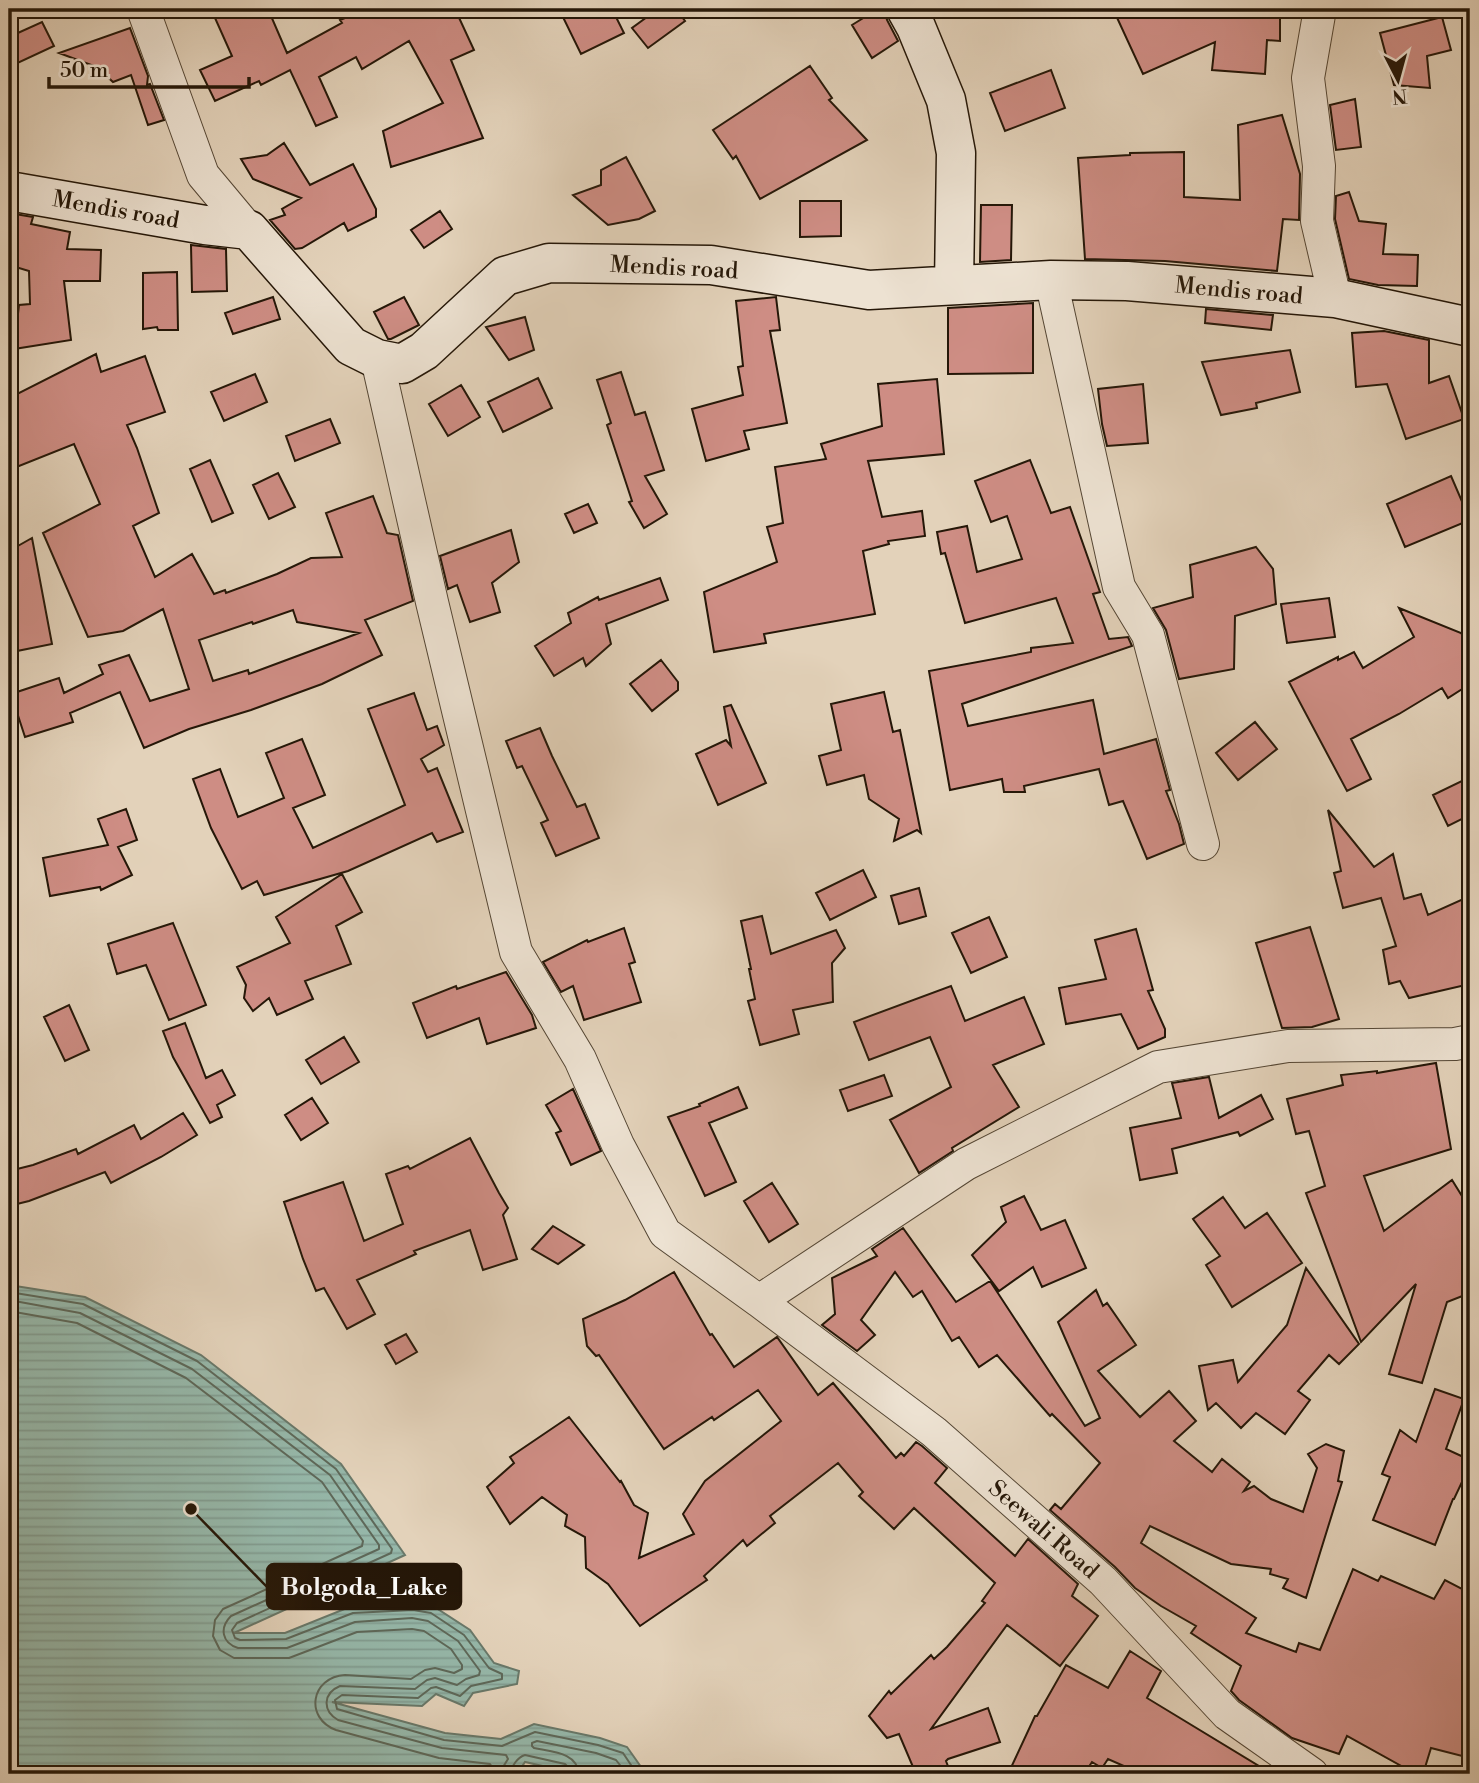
<svg xmlns="http://www.w3.org/2000/svg" width="1479" height="1783" font-family="'Libre Bodoni',serif">
<style>
.water{fill:url(#water-rules);stroke:#697869;stroke-width:2}
.lines{fill:none;stroke-linecap:round;stroke-linejoin:round}
.shore{stroke:#5e6859;stroke-width:2}
.building{fill:#ce8d84;stroke:#251708;stroke-width:2;fill-rule:evenodd}
.street-casing{stroke:#544634;stroke-width:34}
.secondary-casing{stroke:#251708;stroke-width:41}
.street{stroke:#ede2d2;stroke-width:32}
.secondary{stroke:#ede2d2;stroke-width:38}
.labels{text-anchor:middle;stroke-width:7;stroke-linejoin:round;paint-order:stroke}
.street-label{font-size:23px;fill:#251708;stroke:#ede2d2}
.leader{fill:none;stroke:#251708;stroke-width:2.5}
.callout-dot{fill:#251708;stroke:#ede2d2;stroke-width:2.5}
.callout{fill:#251708;stroke:#251708;stroke-width:2.5}
.callout-label{font-size:24px;text-anchor:middle;font-weight:bold;fill:#fff}
</style>
<defs>
<pattern id="water-rules" width="6" height="5" patternUnits="userSpaceOnUse" patternTransform="scale(1.75)"><rect width="6" height="5" fill="#96b8aa"/><path d="M0 2.5h6" fill="none" stroke="#819d91"/></pattern>
</defs>
<rect width="100%" height="100%" fill="#e3d2ba"/>
<filter id="stains"><feTurbulence type="fractalNoise" baseFrequency=".00286" numOctaves="4"/><feColorMatrix values="0 0 0 0 .2 0 0 0 0 .09 0 0 0 0 .02 0 0 0 .5 -.17"/></filter>
<radialGradient id="worn" r=".72"><stop offset=".6" stop-color="#630" stop-opacity="0"/><stop offset="1" stop-color="#630" stop-opacity=".3"/></radialGradient>
<path class="water" d="M9,1285L85,1297L201,1355L341,1464L405,1555L234,1633H285L352,1606L413,1603L433,1606L470,1630L494,1663L519,1671L517,1684L473,1693L464,1706L436,1694L422,1706L332,1702L445,1733L501,1739L534,1724L600,1738L627,1747L646,1774H577L525,1762L517,1774H9Z"/>
<g class="lines">
<path class="shore" d="M9,1292L83,1304L197,1361L336,1469L392,1549L391,1553L237,1623L232,1630L235,1638L240,1640L286,1639L353,1613L413,1610L431,1613L464,1635L489,1668L502,1674V1679L471,1686L460,1696L436,1687L431,1688L418,1698L342,1695L335,1700L337,1709L444,1740L502,1746L535,1732L598,1745L623,1753L637,1774
M9,1300L80,1313L192,1369L330,1475L379,1545V1549L231,1616C219,1628 222,1643 238,1648H287L355,1622L412,1618L428,1621L458,1641L480,1671L479,1675L466,1679L457,1685L435,1678L427,1680L415,1689L340,1686C323,1693 322,1711 338,1720L442,1748L506,1755L508,1759L503,1767V1774
M9,1311L77,1323L186,1378L322,1482L363,1541L362,1546L223,1609L215,1620L213,1636L220,1650L234,1658H289L357,1632L412,1629L424,1631L451,1649L462,1665V1669L454,1673L435,1668L425,1670L411,1679L345,1675C311,1677 304,1718 336,1730L439,1758L490,1764L492,1767V1774
M511,1774C511,1766 518,1757 525,1755L565,1764L569,1768L570,1774
M579,1774C577,1752 552,1752 534,1748L532,1746V1743L537,1741L596,1753L616,1760L627,1774"/>
</g>
<path class="building" d="M211,9H268L287,53L342,23L340,20L367,9H455L474,50L451,60L483,138L391,167L383,131L443,103L409,41L362,69L356,57L319,77L337,117L316,126L290,70L261,85L259,81L215,101L200,70L232,56Z
M559,9H612L624,33L581,54Z
M658,9H676L685,21L648,48L632,28Z
M878,9H884L887,20L898,41L872,58L852,25Z
M1113,9H1280V41L1267,40L1265,74L1212,70L1215,42L1143,74Z
M1442,17L1451,50L1427,56L1430,88L1394,85L1380,33Z
M42,22L54,46L9,67V37Z
M130,28L148,76L147,85L150,84L164,120L148,125L131,75L113,82L97,67L59,53Z
M810,66L832,98L829,100L867,140L760,199L736,156L733,159L713,130Z
M1051,70L1065,108L1005,131L990,93Z
M1355,99L1361,147L1336,150L1330,105Z
M1282,115L1300,174L1299,220L1283,219L1277,271L1165,261L1085,259L1078,158L1130,155V153L1184,152V197L1240,200L1238,125Z
M284,143L310,185L353,164L376,209V217L348,231L344,223L302,248L295,249L270,220L285,215L282,209L301,198L253,179L241,159L267,155Z
M626,157L655,211L639,219L608,225L573,195L601,185V170Z
M1349,192L1359,221L1386,224L1383,254L1418,255L1417,286L1378,285L1349,279L1335,219L1336,196Z
M800,201H841V236L800,237Z
M981,205H1012L1011,260L980,262Z
M440,211L452,229L424,248L411,230Z
M9,213L33,217L31,224L70,232L67,249L101,250L100,281H64L71,340L14,349L19,305L30,304L29,271L9,265Z
M191,245L226,249L227,291L192,292Z
M177,272L178,330H158L157,327L143,329V273Z
M273,297L280,319L233,334L225,313Z
M404,297L419,325L391,339H388L374,312Z
M776,297L780,330L770,331L787,423L744,431L749,449L706,461L692,409L743,395L738,367L743,366L736,301Z
M1033,303V373L948,374V308Z
M1206,309L1273,315L1271,330L1205,323Z
M525,317L534,350L509,360L486,327Z
M1384,331L1429,340V383L1449,376L1464,419L1406,439L1387,384L1356,387L1352,333Z
M1290,350L1300,392L1256,403L1257,408L1221,415L1202,362Z
M96,354L101,372L145,356L165,412L127,425L137,448L159,513L133,526L155,577L192,554L214,594L225,590L226,593L277,574L311,558L342,557L326,513L373,496L387,533L398,535L413,601L365,620L382,655L322,684L251,710L189,729L144,748L120,692L70,713L73,722L25,737L11,694L59,678L64,693L103,674L99,665L129,655L150,701L189,689L163,609L123,631L88,637L43,533L100,504L74,444L9,470V398ZM293,610L297,622L359,633L249,674L248,670L213,681L199,640L252,622L253,624Z
M621,372L635,415L645,412L664,470L645,476L667,514L644,528L629,502L632,501L607,425L611,423L597,380Z
M255,374L267,402L224,421L211,392Z
M538,378L552,408L503,432L488,402Z
M937,379L944,454L868,461L882,517L922,511L925,536L888,541L889,544L863,551L875,614L764,634L766,643L714,652L704,592L777,562L767,527L783,523L775,467L826,459L821,444L882,426L878,384Z
M1143,384L1148,443L1107,446L1102,424L1098,389Z
M461,385L480,417L448,436L429,404Z
M330,419L340,443L295,461L286,436Z
M210,460L233,513L212,522L190,469Z
M1030,460L1051,513L1070,507L1100,592L1093,594L1109,639L1128,637L1132,646L962,704L968,726L1093,700L1104,754L1156,739L1170,790L1166,791L1179,824L1184,844L1147,859L1123,801L1109,805L1099,769L1024,786L1025,792H1004L1002,779L950,790L929,671L1031,652V648L1073,643L1056,598L965,623L945,553L941,554L937,532L967,526L977,572L1022,559L1007,516L991,522L975,481Z
M278,473L295,507L269,519L253,485Z
M1451,476L1470,520L1405,547L1387,504Z
M588,504L597,523L574,533L565,514Z
M511,530L519,562L492,583L500,612L470,622L457,585L448,589L440,556Z
M32,538L52,644L17,651L9,610V551Z
M1256,547L1273,569L1276,604L1235,616L1234,669L1179,679L1166,630L1153,608L1193,597L1190,565Z
M660,578L668,600L606,624L611,644L586,666L583,658L554,676L535,646L571,623L568,613L598,597L599,600Z
M1329,598L1335,637L1287,643L1281,604Z
M1399,608L1461,633L1470,646V684L1448,698L1442,688L1399,714L1351,739L1371,779L1347,791L1289,682L1338,657V660L1354,652L1363,668L1414,637Z
M661,660L678,682V690L652,711L630,684Z
M884,692L893,732L900,730L921,833L917,830L894,841L899,819L869,799L864,775L827,785L819,756L841,750L831,704Z
M414,693L427,730L437,726L444,745L421,759L428,772L437,768L463,832L437,842L432,833L348,871L264,895L257,881L242,889L211,828L193,779L220,769L238,817L284,798L266,753L302,739L325,795L293,808L313,848L405,805L368,709Z
M731,705L766,783L718,805L696,754L726,740L731,746L724,707Z
M1255,722L1277,749L1238,780L1216,753Z
M540,728L552,756L577,807L585,804L599,838L556,856L541,823L548,820L522,766L517,768L506,741Z
M1470,777V815L1448,826L1433,795Z
M126,809L137,840L118,847L132,875L101,890L100,887L50,896L43,858L108,845L98,819Z
M1328,810L1374,867L1393,854L1404,899L1421,894L1428,915L1470,896V984L1409,998L1400,981L1389,984L1383,950L1396,946L1381,898L1343,908L1334,873L1341,871Z
M863,870L876,897L830,920L816,893Z
M342,874L362,912L336,926L351,964L305,981L313,999L277,1015L269,998L253,1011L244,998L246,985L237,967L290,943L276,917Z
M919,888L926,916L899,924L891,896Z
M762,916L771,954L836,930L845,948L832,963L833,1002L793,1010L799,1034L760,1045L748,1001L755,999L749,969H751L741,921Z
M989,917L1007,957L971,973L952,933Z
M173,923L206,1005L169,1020L146,965L117,974L108,944Z
M1310,927L1339,1019L1312,1027L1282,1028L1256,943Z
M624,928L635,962L629,964L641,1002L584,1020L573,986L561,992L543,962L587,940L588,942Z
M1136,929L1153,990L1148,991L1165,1029V1037L1138,1049L1121,1014L1066,1024L1059,988L1106,979L1095,940Z
M506,972L532,1015L536,1028L487,1044L479,1018L427,1038L413,1003L456,986L457,989Z
M951,986L965,1021L1024,997L1044,1044L993,1065L1019,1107L952,1148L953,1151L919,1173L890,1120L951,1087L930,1037L869,1060L854,1022Z
M69,1005L89,1050L65,1061L44,1017Z
M185,1023L206,1078L222,1070L235,1095L217,1105L222,1117L210,1123L173,1057L163,1031Z
M344,1037L359,1062L321,1084L306,1060Z
M1436,1063L1451,1149L1364,1176L1384,1231L1452,1180L1470,1209V1293L1447,1302L1422,1383L1389,1374L1416,1284L1361,1342L1306,1193L1325,1186L1309,1131L1296,1134L1287,1099L1343,1085L1341,1075L1377,1071V1073Z
M884,1075L892,1096L848,1111L840,1090Z
M1209,1077L1219,1118L1261,1095L1273,1119L1240,1136L1238,1132L1172,1149L1177,1173L1140,1180L1130,1128L1181,1118L1172,1083Z
M738,1087L747,1108L709,1123L736,1182L705,1196L668,1117L700,1106L699,1104Z
M573,1089L601,1151L571,1165L556,1133L561,1131L546,1105Z
M312,1098L328,1123L301,1140L285,1115Z
M183,1113L197,1135L161,1157L111,1183L105,1172L29,1201L9,1206V1171L33,1165L76,1149L78,1154L134,1125L141,1139Z
M470,1138L499,1193L508,1208L503,1215L517,1259L483,1270L470,1230L414,1251L416,1254L357,1280L375,1314L347,1329L324,1288L316,1291L303,1259L284,1202L343,1182L364,1241L403,1224L386,1174L408,1166L410,1169Z
M772,1183L798,1224L769,1242L744,1201Z
M1024,1196L1041,1230L1065,1220L1086,1268L1042,1287L1033,1267L999,1291L972,1255L1006,1222L1001,1207Z
M1223,1197L1245,1228L1267,1213L1302,1263L1232,1307L1206,1265L1220,1256L1193,1219Z
M553,1226L584,1245L558,1264L532,1249Z
M903,1228L956,1302L990,1281L1085,1426L1100,1418L1058,1322L1096,1290L1103,1306L1107,1303L1136,1345L1098,1371L1140,1417L1169,1391L1196,1421L1174,1441L1212,1472L1222,1459L1250,1482L1244,1491L1254,1486L1271,1499L1303,1512L1317,1468L1308,1454L1326,1444L1344,1451L1338,1481L1342,1482L1306,1598L1283,1588L1288,1579L1270,1574L1271,1569L1231,1564L1150,1526L1141,1543L1256,1618L1246,1633L1296,1652L1299,1643L1320,1650L1353,1569L1378,1581L1381,1576L1434,1599L1445,1580L1470,1593V1758L1431,1748L1423,1774H1401L1403,1767L1347,1736L1339,1754L1292,1738L1239,1700L1231,1691L1241,1666L1191,1633L1196,1626L1161,1606L1135,1588L1115,1567L1050,1510L1055,1504L1061,1509L1100,1463L1052,1414L1050,1416L997,1355L979,1367L959,1337L952,1341L922,1291L913,1297L895,1272L861,1320L875,1335L857,1351L822,1325L835,1314L832,1278L877,1256L872,1249Z
M1306,1268L1359,1344L1339,1364L1329,1355L1298,1391L1310,1400L1285,1434L1256,1413L1241,1428L1216,1403L1208,1410L1199,1366L1233,1360L1238,1382L1287,1325Z
M674,1272L710,1335L712,1334L734,1367L777,1337L818,1395L833,1383L896,1458L901,1453L904,1456L916,1442L922,1446L947,1468L935,1483L1015,1556L1028,1539L1078,1584L1072,1596L1098,1616L1060,1666L1007,1625L931,1729L988,1708L1000,1742L948,1759L946,1761L951,1774H916L899,1734L887,1738L869,1716L889,1691L891,1694L931,1655L934,1659L947,1647L985,1603L982,1601L995,1583L914,1508L894,1529L859,1496L863,1492L838,1463L770,1516L775,1523L747,1546L743,1540L704,1576L707,1580L640,1626L608,1584L586,1568L585,1537L565,1526L567,1515L542,1497L510,1524L487,1487L514,1463L510,1457L569,1417L620,1482L621,1481L634,1505L648,1513L639,1558L694,1534L683,1514L705,1481L781,1421L758,1390L714,1420L712,1417L664,1449L599,1355L596,1356L587,1346L583,1319L625,1300Z
M406,1334L417,1352L396,1364L385,1345Z
M1435,1389L1464,1399L1446,1449L1470,1460V1465L1454,1499H1453L1435,1545L1373,1520L1390,1477L1382,1474L1400,1430L1416,1442Z
M1130,1651L1161,1671L1147,1698L1272,1774H1142L1108,1759L1102,1768L1092,1762L1084,1774H1008L1035,1716H1037L1066,1665L1108,1688Z"/>
<g class="lines">
<g class="street-casing">
<path id="street" d="M143,9L203,175L249,230
M1320,9L1308,78L1319,166L1317,221L1335,298
M1051,280L1119,587L1148,635L1203,844
M377,359L432,602L516,952L580,1059L618,1145L665,1233L759,1301L966,1164L1158,1067L1288,1046L1455,1044L1470,1041
M759,1301L934,1432L1103,1581L1227,1714L1312,1774"/>
</g>
<g class="secondary-casing">
<path id="secondary" d="M906,9L916,27L946,100L956,153L954,285
M9,191L205,225L249,230L351,346L377,359L402,364L424,351L505,276L549,263L711,265L869,290L1051,280L1127,281L1335,298L1470,327"/>
</g>
<use href="#street" class="street"/>
<use href="#secondary" class="secondary"/>
</g>
<g class="labels">
<g class="street-label">
<text transform="translate(116 209) rotate(10)" y="8">Mendis road</text>
<text transform="translate(674 267) rotate(3)" y="8">Mendis road</text>
<text transform="translate(1239 290) rotate(5)" y="8">Mendis road</text>
<text transform="translate(1044 1529) rotate(41)" y="8">Seewali Road</text>
</g>
</g>
<path class="leader" d="M191 1509L267 1587"/>
<circle class="callout-dot" cx="191" cy="1509" r="7"/>
<rect class="callout" x="267" y="1564" width="194" height="45" rx="7"/>
<g class="callout-label">
<text x="364" y="1595">Bolgoda_Lake</text>
</g>
<rect width="1479" height="1783" fill="none" stroke="#e3d2ba" stroke-width="35"/>
<rect x="10" y="10" width="1458" height="1762" fill="none" stroke="#251708" stroke-width="3.5"/>
<rect x="18" y="18" width="1444" height="1748" fill="none" stroke="#251708" stroke-width="2"/>
<g transform="translate(1398 80) rotate(174)" stroke="#ede2d2" stroke-width="5" paint-order="stroke">
<path d="M0-5L12 26L0 18L-12 26Z" fill="#251708"/>
<text y="-10" font-size="19" font-weight="bold" text-anchor="middle" fill="#251708">N</text>
</g>
<path d="M49 77v10h200v-10" fill="none" stroke="#251708" stroke-width="3.5"/>
<text x="60" y="77" font-size="21" fill="#251708" stroke="#ede2d2" stroke-width="5" paint-order="stroke">50 m</text>
<rect width="100%" height="100%" filter="url(#stains)"/>
<rect width="100%" height="100%" fill="url(#worn)"/>
</svg>
